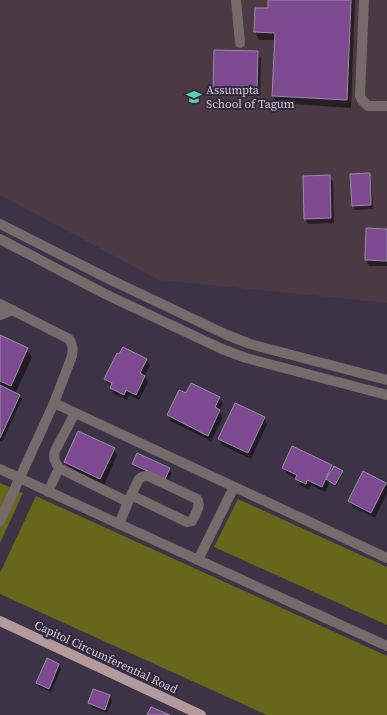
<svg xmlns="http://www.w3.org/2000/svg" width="387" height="715" font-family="'Source Serif 4',serif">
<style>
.education{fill:#4b3944}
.green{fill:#66671b}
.shadow{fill:#0007}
.building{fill:#7d4a91;stroke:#9c8ea3}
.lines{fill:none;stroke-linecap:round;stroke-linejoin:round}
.minor{stroke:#766a6a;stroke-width:10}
.major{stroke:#b49a9b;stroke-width:10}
.labels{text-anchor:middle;stroke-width:4;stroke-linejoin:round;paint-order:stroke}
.poi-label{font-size:12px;fill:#d4cfdb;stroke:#32293c;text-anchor:start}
.street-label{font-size:12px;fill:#d4cfdb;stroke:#32293c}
</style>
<rect width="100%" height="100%" fill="#3c3346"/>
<path class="education" d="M0,0H387V303L159,280L0,195Z"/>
<path class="green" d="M0,483L23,493L0,543Z
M36,496L387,656V715H267L0,594V573Z
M238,499L387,567V625L214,547Z"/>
<path class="shadow" d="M269,0H355L351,108L277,103L273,96L276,40H259L255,32L256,9H269Z
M215,51L257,52L261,58L260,96L217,95L214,89Z
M369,174L371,178L373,209L355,210L353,206L351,175Z
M329,176L333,182L334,223L308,224L305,218Z
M387,230V266H369L366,260Z
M0,337L27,349L32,357L15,394L19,396L22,399L2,442L0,441Z
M146,360L150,366L144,376L148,382L139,400L129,395L127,400L114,394L111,388V387L109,385L105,379Z
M180,391L187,394L219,398L223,404L219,410L223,417L211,441L171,421L168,415Z
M264,418L267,424L251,459L222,445L219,439Z
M114,449L117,455L104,485L69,468L65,462Z
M133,464L169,469L172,473L167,482L135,467Z
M331,466L333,469L342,472L343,474L336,486L330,482L325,492L311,485L309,489L300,485L297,479L286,473L283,468Z
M385,483L387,486V493L375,518L353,507L350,501Z
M59,665L61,669L51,692L39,687L37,683Z
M109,696L112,700L107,713L91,707L89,703Z"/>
<path class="building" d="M268,0H351L347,100L272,96L275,33L254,32L255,8H268Z
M214,50L258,51L257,90L213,89Z
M370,173L371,205L352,206L350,174Z
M330,175L331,218L304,219L303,176Z
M366,228L387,229V261L365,260Z
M0,335L28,348L11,386L0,381Z
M123,347L147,359L140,373L145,376L136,395L126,390L124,395L110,388L112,383L104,379L117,353L119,354Z
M191,383L220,397L215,407L220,410L208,436L167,415L179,390L186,393Z
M0,385L20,395L0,438Z
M235,403L265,417L248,453L218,439Z
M78,431L115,448L100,479L64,462Z
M292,446L332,465L322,487L307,480L306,484L295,479L297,475L282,468Z
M137,453L170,468L165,479L132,464Z
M334,466L343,471L335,485L326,479Z
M363,471L386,483L371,513L348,501Z
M47,658L59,664L49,689L36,683Z
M93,689L110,695L105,710L88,703Z
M151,707L170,715H147Z"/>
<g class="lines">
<path class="minor" d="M236,0L240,43
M364,0L360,96L362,100L368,106H387
M0,224L111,280L227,335L250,344L387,380
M0,239L105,294L222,349L246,358L387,395
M0,304L69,339C73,345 73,349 72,356L54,403L0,521
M0,315L13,310
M54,403L387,558
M59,468C55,462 53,458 55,451L75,413
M0,469L119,524L387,646
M48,492L59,468L128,502
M119,524L131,495L139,479C142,476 145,476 148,476L197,499C202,506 195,514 192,521L187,522L131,495
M198,560L234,487"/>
<path class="major" d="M0,621L201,715"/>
</g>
<defs>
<g id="school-bare" transform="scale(1.2)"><path d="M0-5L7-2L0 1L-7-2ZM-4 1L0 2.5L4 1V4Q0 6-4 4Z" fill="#5eceb7" stroke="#32293c" stroke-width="2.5" paint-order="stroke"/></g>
</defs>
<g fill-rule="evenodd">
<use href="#school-bare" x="194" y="97"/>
</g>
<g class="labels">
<g class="poi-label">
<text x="206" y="94">Assumpta<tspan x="206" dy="14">School of Tagum</tspan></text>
</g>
<g class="street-label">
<text transform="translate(106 657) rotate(25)" y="4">Capitol Circumferential Road</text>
</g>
</g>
</svg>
